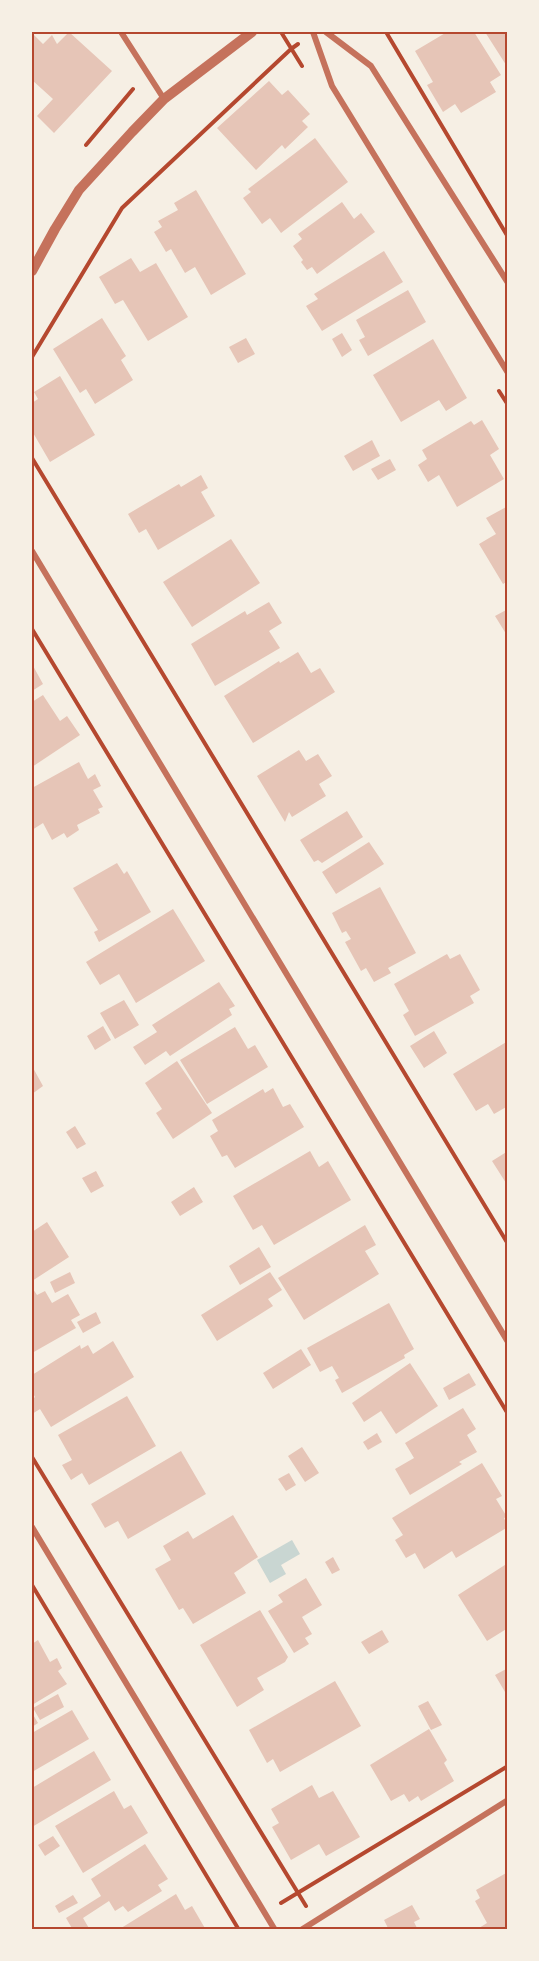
<svg xmlns="http://www.w3.org/2000/svg" width="539" height="1961" font-family="Poppins,sans-serif">
<style>
.water{fill:#c9d6d2}
.building{fill:#e6c5b7}
.lines{fill:none;stroke-linecap:round;stroke-linejoin:round}
.path{stroke:#b5482f;stroke-width:4}
.minor{stroke:#c5725c;stroke-width:6}
.tertiary{stroke:#c5725c;stroke-width:10}
.neatline{fill:none;stroke:#b5482f;stroke-width:2}
</style>
<rect width="100%" height="100%" fill="#f6efe4"/>
<path class="water" d="M292,1540L300,1554L281,1565L286,1574L270,1583L257,1560Z"/>
<path class="building" d="M69,32L112,71L54,133L37,116L53,99L32,80V35L33,34L43,44L52,35L57,44Z
M447,32H474L501,75L490,82L496,92L461,113L455,104L443,112L427,85L433,82L415,51Z
M485,32H508V68Z
M269,81L282,95L288,90L310,114L302,121L308,127L285,149L282,145L256,170L217,128Z
M315,138L348,182L281,233L270,218L262,224L243,198L251,192L248,189Z
M196,190L246,274L211,295L195,267L185,273L171,249L166,252L154,232L162,227L158,221L178,210L174,203Z
M342,202L354,219L361,213L375,232L317,274L312,267L307,270L301,262L303,260L293,246L302,239L298,234Z
M384,251L403,282L322,331L306,306L318,299L314,294Z
M131,258L140,272L156,263L188,317L148,341L123,300L115,304L99,277Z
M408,290L426,322L368,356L359,340L365,337L356,320Z
M102,318L126,356L121,360L133,380L95,404L86,389L80,393L53,349Z
M342,333L352,350L342,357L332,339Z
M246,338L255,354L238,363L229,347Z
M433,339L467,398L446,411L439,400L401,422L373,375Z
M60,376L95,435L50,462L32,431V403L38,399L34,392Z
M482,420L499,449L490,455L504,479L457,507L439,475L428,482L418,465L427,459L422,450L471,421L474,425Z
M372,440L380,456L353,471L344,456Z
M390,459L396,470L378,480L371,469Z
M201,475L208,488L201,492L215,516L158,550L146,529L139,533L128,514L179,484L181,487Z
M508,506V581L503,584L479,544L496,534L486,518Z
M231,539L260,583L192,627L163,582Z
M269,602L282,623L269,631L280,648L215,686L191,644L245,611L247,615Z
M508,609V637L495,616Z
M298,652L311,673L320,668L335,692L253,743L224,696L279,661L280,663Z
M32,664L43,684L32,691Z
M43,695L60,721L67,716L80,735L32,767V702Z
M299,750L306,761L318,754L332,776L319,784L326,796L292,817L289,812L285,822L257,776Z
M79,762L88,779L95,774L101,786L93,790L103,807L98,809L100,813L77,825L79,830L67,838L64,833L52,840L43,823L32,830V788Z
M347,811L363,837L322,863L318,860L314,862L300,840Z
M369,842L384,864L336,894L322,872Z
M117,863L124,874L127,871L151,912L99,942L94,932L98,930L73,888Z
M380,887L416,953L388,968L391,973L374,982L366,968L361,971L345,942L351,939L346,931L342,933L332,913Z
M173,909L205,961L136,1003L119,974L100,985L86,962Z
M447,954L450,959L460,954L480,990L470,996L474,1003L415,1036L403,1015L409,1011L394,984Z
M219,982L235,1006L229,1009L232,1015L170,1056L166,1051L145,1065L133,1047L157,1032L152,1025Z
M124,1000L139,1025L115,1039L100,1013Z
M103,1026L111,1040L95,1050L87,1036Z
M235,1027L248,1049L255,1045L268,1067L207,1104L180,1060Z
M434,1031L447,1053L424,1068L410,1046Z
M508,1041V1106L494,1114L488,1104L476,1111L453,1074Z
M177,1061L212,1113L173,1139L156,1113L162,1109L145,1083Z
M32,1066L43,1086L32,1094Z
M273,1088L283,1107L290,1104L304,1127L235,1168L227,1155L222,1157L210,1136L218,1131L212,1120L263,1089L265,1093Z
M75,1126L86,1144L77,1149L66,1132Z
M310,1151L319,1167L328,1161L351,1200L274,1245L262,1225L253,1230L233,1196Z
M508,1151V1182L506,1183L492,1161Z
M96,1171L104,1186L91,1193L82,1178Z
M194,1187L203,1202L180,1216L171,1202Z
M47,1222L69,1257L32,1281V1232Z
M365,1225L376,1245L365,1251L379,1274L304,1320L278,1278Z
M259,1247L271,1267L240,1285L229,1266Z
M70,1272L75,1283L55,1293L50,1282Z
M270,1272L282,1290L268,1299L273,1306L217,1341L201,1315Z
M33,1289L37,1295L45,1291L52,1303L68,1294L80,1315L71,1320L76,1328L32,1353V1290Z
M389,1303L414,1349L404,1355L405,1358L342,1393L335,1380L339,1378L332,1366L320,1372L307,1348Z
M96,1312L101,1323L83,1333L77,1322Z
M113,1341L134,1377L51,1427L40,1409L32,1414V1400L35,1397L32,1391V1375L80,1345L81,1349L88,1345L93,1354Z
M301,1349L311,1365L273,1389L263,1373Z
M410,1363L438,1406L396,1434L381,1411L364,1422L352,1403Z
M469,1373L476,1385L449,1400L443,1388Z
M127,1396L156,1446L89,1485L82,1473L71,1480L62,1465L72,1460L58,1435Z
M463,1408L476,1429L467,1435L477,1452L459,1462L462,1464L410,1495L395,1469L414,1458L405,1443Z
M377,1433L382,1442L368,1450L363,1442Z
M302,1447L319,1473L305,1482L288,1456Z
M181,1451L206,1494L128,1539L118,1521L105,1528L91,1504Z
M482,1463L502,1496L496,1499L507,1517L504,1518L508,1527L456,1558L452,1551L424,1569L415,1553L406,1558L395,1540L403,1535L392,1518Z
M289,1473L296,1485L286,1491L278,1479Z
M233,1515L258,1557L234,1573L246,1593L193,1624L183,1608L179,1610L155,1569L171,1560L163,1546L188,1531L193,1539Z
M333,1557L340,1570L332,1574L325,1562Z
M508,1563V1628L487,1641L458,1595Z
M306,1578L322,1605L302,1617L312,1634L305,1638L309,1644L294,1653L268,1611L283,1602L278,1595Z
M260,1610L288,1657L285,1662L257,1678L264,1690L237,1707L200,1645Z
M382,1630L389,1642L369,1654L361,1642Z
M38,1640L50,1662L57,1658L62,1668L58,1671L67,1684L32,1705V1644Z
M508,1668V1697L495,1675Z
M335,1681L361,1726L280,1772L273,1759L267,1763L249,1730Z
M58,1694L64,1707L40,1720L33,1708Z
M428,1701L442,1725L431,1730L418,1706Z
M72,1710L89,1739L32,1772V1733Z
M32,1713L38,1723L32,1727Z
M429,1729L447,1760L444,1763L454,1781L421,1801L418,1796L409,1802L404,1794L391,1801L370,1765Z
M94,1751L111,1780L32,1827V1788Z
M312,1785L319,1798L333,1791L360,1837L326,1856L319,1844L291,1860L272,1827L279,1823L271,1809Z
M114,1791L124,1809L131,1805L148,1833L83,1873L55,1826Z
M53,1836L60,1846L45,1856L38,1845Z
M145,1844L168,1879L158,1885L162,1891L128,1912L123,1906L115,1911L109,1901L83,1918L90,1930H73L66,1918L101,1896L91,1879Z
M508,1872V1930H480L479,1928L487,1923L475,1901L480,1898L476,1890Z
M176,1894L185,1910L192,1906L206,1930H118Z
M73,1895L78,1903L59,1913L55,1906Z
M412,1905L420,1919L414,1922L418,1930H389L384,1920Z"/>
<g class="lines">
<path class="path" d="M281,32L302,66
M386,32L508,237
M86,145L133,89
M32,357L122,208L291,49L298,44
M499,391L508,405
M32,458L508,1244
M32,629L508,1414
M32,1457L306,1906
M32,1585L239,1930
M281,1903L508,1766"/>
<path class="minor" d="M121,32L164,99
M313,32L332,86L508,373
M326,32L371,66L508,283
M32,551L508,1342
M32,1527L275,1930
M301,1930L508,1800"/>
<path class="tertiary" d="M32,271L55,229L79,190L132,132L164,99L252,32"/>
</g>
<rect width="539" height="1961" fill="none" stroke="#f6efe4" stroke-width="66"/>
<rect x="33" y="33" width="473" height="1895" class="neatline"/>
</svg>
